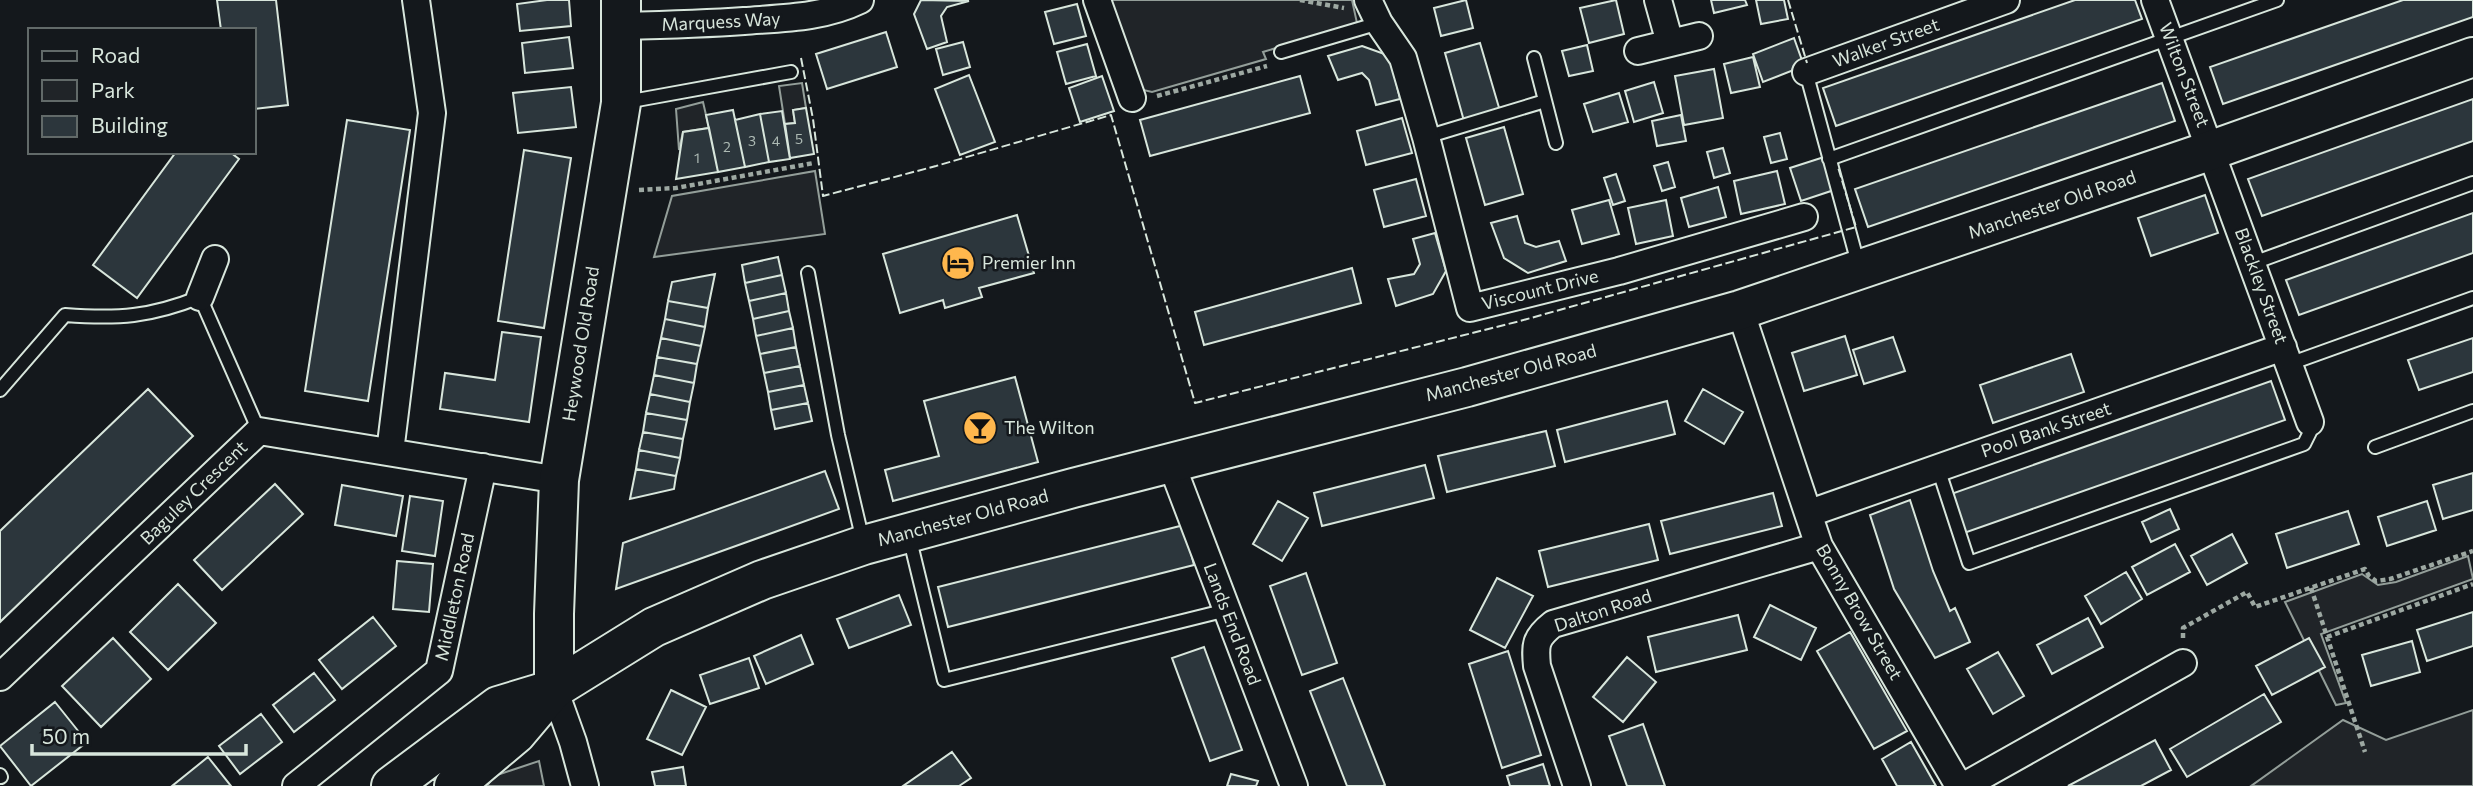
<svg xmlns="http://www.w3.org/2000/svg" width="2473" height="786" font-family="Commissioner,sans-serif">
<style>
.green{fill:#202428;stroke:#939e99;stroke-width:2}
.building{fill:#2c363c;stroke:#d8e6dc;stroke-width:2}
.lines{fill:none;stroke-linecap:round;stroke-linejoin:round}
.lane-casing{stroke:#d8e6dc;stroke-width:16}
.street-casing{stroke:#d8e6dc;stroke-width:30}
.primary-casing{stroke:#d8e6dc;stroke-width:42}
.path{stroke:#9da8a2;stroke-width:4.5;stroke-dasharray:5 3.5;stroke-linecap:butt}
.lane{stroke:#14181c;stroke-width:12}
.street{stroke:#14181c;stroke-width:26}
.primary{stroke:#14181c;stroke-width:38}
.fence{stroke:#d8e6dc;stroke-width:2;stroke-dasharray:9 3.5;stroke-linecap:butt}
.labels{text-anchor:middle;stroke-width:5;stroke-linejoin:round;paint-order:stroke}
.number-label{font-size:14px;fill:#adbab4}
.street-label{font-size:18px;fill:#d8e6dc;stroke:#14181c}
.poi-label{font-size:18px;fill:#d8e6dc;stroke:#14181c;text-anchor:start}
</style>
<rect width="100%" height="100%" fill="#14181c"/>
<path class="green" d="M1108,0H1352L1357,23L1263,52L1266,59L1152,92L1139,89Z
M802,83L806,108L793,110L795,123L785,124L779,86Z
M703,102L709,128L683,132L679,150L676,109Z
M815,171L825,234L654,257L672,196Z
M2468,556L2473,579L2321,634L2346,703L2336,705L2285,602L2362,574L2378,585L2396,582Z
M2473,710V786H2251L2343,720L2386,740Z
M539,761L544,786H487L494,776Z"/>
<path class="building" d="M217,0H276L288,105L254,109V30H221Z
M547,0H569L571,26L520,31L517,4Z
M921,0L969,1L947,7L941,16L947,42L927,49L914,14Z
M1466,0L1473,28L1441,36L1434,8Z
M1616,0L1624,34L1589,43L1580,8Z
M1711,0H1745L1747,5L1714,13Z
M1756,0H1784L1788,19L1761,24Z
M2075,0H2135L2142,19L1836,126L1823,88Z
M2403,0H2473V17L2223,104L2210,67Z
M1077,4L1086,36L1054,44L1045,12Z
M886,32L897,67L827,89L816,54Z
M569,37L573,68L525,73L522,43Z
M1794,38L1804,66L1763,82L1753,54Z
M963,42L970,67L943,75L936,49Z
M1480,43L1500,111L1464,121L1445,53Z
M1087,44L1096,76L1066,84L1057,52Z
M1587,45L1593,71L1569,76L1562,51Z
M1362,46L1390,56L1400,99L1376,105L1369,80L1362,73L1338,80L1328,56Z
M1753,57L1760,87L1731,93L1724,64Z
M1714,69L1723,118L1684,125L1675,76Z
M969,75L995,142L960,155L935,89Z
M1102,76L1114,111L1080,122L1069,88Z
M1300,76L1310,113L1150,156L1140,120Z
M1654,82L1663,113L1634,122L1625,91Z
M2162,83L2175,121L1868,227L1855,189Z
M571,87L576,127L518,133L513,93Z
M1619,93L1628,122L1593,132L1584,104Z
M2473,99V141L2262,216L2248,179Z
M806,108L814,154L790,158L785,124L795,123L793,110Z
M733,110L745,167L718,172L706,115Z
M782,111L790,159L769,162L760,114Z
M760,114L769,162L745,167L735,120Z
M1681,115L1686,141L1657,146L1652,121Z
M1402,118L1412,153L1366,165L1357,131Z
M347,120L410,130L368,401L305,391Z
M1504,127L1523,194L1485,205L1466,138Z
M709,128L718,172L676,179L683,132Z
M1780,133L1787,159L1771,163L1764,137Z
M1723,148L1730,173L1714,178L1707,152Z
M524,150L571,158L544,328L498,321Z
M176,152H230L239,159L137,298L93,265Z
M1824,157L1834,190L1801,201L1790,168Z
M1668,162L1675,187L1662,191L1654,166Z
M1777,171L1785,204L1741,214L1734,181Z
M1616,174L1625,201L1613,205L1604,178Z
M1416,179L1426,216L1384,227L1374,190Z
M1718,187L1726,217L1689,227L1681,198Z
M2205,195L2218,233L2151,256L2138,218Z
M1609,200L1619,234L1582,244L1572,210Z
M1666,200L1673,236L1636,244L1628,208Z
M2473,213V253L2299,315L2286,280Z
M1017,215L1034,273L979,288L982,297L945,308L943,300L900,313L883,254Z
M1517,216L1525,243L1536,247L1559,241L1566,261L1528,273L1504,258L1491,223Z
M1435,233L1446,271L1433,294L1396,306L1388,279L1414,274L1420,264L1413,239Z
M778,257L782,275L745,283L742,265Z
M1352,268L1361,303L1204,345L1195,312Z
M715,274L708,308L668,301L672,282Z
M782,275L786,293L749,301L745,283Z
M786,293L789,311L753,319L749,301Z
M668,301L708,308L705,327L665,319Z
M789,311L793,328L756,336L753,319Z
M665,319L705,327L701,346L661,338Z
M793,328L796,347L760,354L756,336Z
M502,332L541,337L529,422L440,409L445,373L495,380Z
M1845,336L1857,375L1804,391L1792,353Z
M1893,337L1905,371L1864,384L1853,350Z
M661,338L701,346L697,364L657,357Z
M2473,338V372L2419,390L2408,360Z
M796,347L800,366L764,373L760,354Z
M2071,354L2084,392L1993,423L1980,385Z
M657,357L697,364L694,383L654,375Z
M800,366L804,385L768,392L764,373Z
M654,375L694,383L690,402L650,394Z
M1015,377L1038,462L893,501L885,470L939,456L924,401Z
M2271,381L2285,420L1964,533L1951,494Z
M804,385L808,403L771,410L768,392Z
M148,389L193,436L0,622V531Z
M1703,389L1743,412L1724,444L1685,421Z
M650,394L690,402L687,420L646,413Z
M1667,401L1675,434L1565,462L1557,430Z
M808,403L812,421L775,429L771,410Z
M646,413L687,420L683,439L643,432Z
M1546,431L1555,466L1447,492L1438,456Z
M643,432L683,439L680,458L639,450Z
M639,450L680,458L676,476L636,469Z
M1425,465L1434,498L1322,526L1314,493Z
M636,469L676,476L674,489L630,499Z
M825,471L839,509L616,589L623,543Z
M2473,473V510L2443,519L2433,485Z
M275,484L303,514L222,590L194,560Z
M342,485L403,496L396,536L335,525Z
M1773,493L1782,526L1670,554L1661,521Z
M410,496L443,501L435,556L402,551Z
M1910,500L1933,571L1950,611L1955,608L1970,642L1935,658L1894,589L1870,515Z
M1278,501L1308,518L1282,561L1253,544Z
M2427,501L2436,530L2387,546L2378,517Z
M2170,509L2179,529L2151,542L2142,522Z
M2348,511L2359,544L2287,568L2276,534Z
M1649,524L1658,560L1548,587L1539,551Z
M1184,525L1194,565L948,627L938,587Z
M2232,534L2247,563L2207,585L2191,556Z
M2175,544L2190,572L2147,595L2132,567Z
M397,561L433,564L429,612L393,609Z
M2126,572L2142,599L2101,624L2085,596Z
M1306,573L1337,663L1302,675L1270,586Z
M1497,578L1533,596L1505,648L1470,630Z
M178,584L216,623L168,670L130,632Z
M899,595L911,625L849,648L837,619Z
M1770,605L1816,628L1801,660L1754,637Z
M2473,612V646L2427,661L2417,630Z
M1738,615L1747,650L1656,672L1648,637Z
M373,617L396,646L342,689L319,660Z
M2088,618L2103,647L2052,674L2037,645Z
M1850,632L1907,731L1874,749L1817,651Z
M801,635L813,664L766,684L754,656Z
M113,638L151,679L101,727L62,686Z
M2309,638L2325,667L2272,695L2256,666Z
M2412,641L2420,672L2371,686L2362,655Z
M1204,647L1242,750L1210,761L1172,658Z
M1508,651L1541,755L1502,768L1469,664Z
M1998,652L2024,696L1993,714L1967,669Z
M1627,657L1656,682L1623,722L1593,697Z
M749,658L759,688L710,704L700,675Z
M314,673L335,700L294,732L273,705Z
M1343,678L1385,785L1383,786H1347L1310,691Z
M671,690L706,707L682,755L647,739Z
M2264,694L2281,722L2187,777L2170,749Z
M55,702L87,742L31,786L0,746Z
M261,714L282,742L240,774L219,746Z
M1643,724L1665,786H1627L1609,736Z
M2155,740L2171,770L2141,786H2068Z
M1911,742L1936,786H1897L1882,759Z
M952,752L971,778L959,786H903Z
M208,757L231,786H172Z
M1543,764L1550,786H1510L1507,776Z
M683,767L686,786H655L652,772Z
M1231,774L1258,781L1256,786H1227Z"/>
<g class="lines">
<g class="lane-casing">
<path id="lane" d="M1281,52L1379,23
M1534,58L1556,143
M1806,72L1859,267
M626,102L791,72
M1426,137L1545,101
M1829,159L2277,0
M2253,263L2473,183
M808,273L838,435L863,541
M2289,364L2473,298
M0,390L65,315C118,319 150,317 200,297L259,431
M2375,447L2473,411
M1938,468L1969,563L2304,444L2310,432V422
M909,536L944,680L1227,610
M0,775L1,777"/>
</g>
<g class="street-casing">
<path id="street" d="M1097,0L1132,98
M1368,0L1379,23L1403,58L1426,137L1470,308L1619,271L1804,217
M1658,0L1670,43
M2155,0L2310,422
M621,26C662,25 703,24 744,21C784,18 823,18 860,0
M1638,51L1699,36
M1806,72L2006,0
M200,297L215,259
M1740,310L1819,546L1959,786
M390,452L432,113L416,0
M1171,463L1294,786
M1810,513L2283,347
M0,677L259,431L559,480
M554,689L573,742L585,786
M296,786L439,671L483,467
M1577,786L1537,666C1535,645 1535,638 1553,624L1819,546
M1964,786L2183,663"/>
</g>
<g class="primary-casing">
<path id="primary" d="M554,689V614L559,480L621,103V0
M391,786L498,706L554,689L654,627L762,580L864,545L1073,488L1467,387L1740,310L2212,150L2473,57
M454,786L516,734L554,689"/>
</g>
<path class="path" d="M1300,0L1344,8
M1157,96L1267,66
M639,190L676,188L814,163
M2311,588L2365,752
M2327,637L2473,584
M2183,638V628L2247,592L2255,607L2365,569L2369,576L2376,581L2390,579L2473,551"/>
<use href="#lane" class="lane"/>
<use href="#street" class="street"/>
<use href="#primary" class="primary"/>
<path class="fence" d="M1788,0L1807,63
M801,58L813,119L823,196L936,166L1111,115L1195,403L1520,321L1856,227L1838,167"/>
</g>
<defs>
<g id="hotel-disc" transform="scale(1.75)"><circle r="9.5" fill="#ffb74d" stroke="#14181c"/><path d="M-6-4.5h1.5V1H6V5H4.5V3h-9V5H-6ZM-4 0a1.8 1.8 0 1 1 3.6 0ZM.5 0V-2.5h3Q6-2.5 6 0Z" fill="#111"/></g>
<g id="bar-disc" transform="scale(1.75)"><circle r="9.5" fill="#ffb74d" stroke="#14181c"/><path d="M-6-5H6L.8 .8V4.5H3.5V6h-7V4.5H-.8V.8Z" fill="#111"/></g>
</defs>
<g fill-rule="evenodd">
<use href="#hotel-disc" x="958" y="263"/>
<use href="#bar-disc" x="980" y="428"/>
</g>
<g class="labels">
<g class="number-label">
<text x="799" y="144">5</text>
<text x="752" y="146">3</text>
<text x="776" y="146">4</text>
<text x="727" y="152">2</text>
<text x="697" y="163">1</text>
</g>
<g class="street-label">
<text transform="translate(721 22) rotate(-3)" y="6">Marquess Way</text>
<text transform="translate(1886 43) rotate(-20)" y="6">Walker Street</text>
<text transform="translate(2184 75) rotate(69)" y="6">Wilton Street</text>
<text transform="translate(2052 205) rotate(-19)" y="6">Manchester Old Road</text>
<text transform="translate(2261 286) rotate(70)" y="6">Blackley Street</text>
<text transform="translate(1540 290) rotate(-14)" y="6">Viscount Drive</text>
<text transform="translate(581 344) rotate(-81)" y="6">Heywood Old Road</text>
<text transform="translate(1511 373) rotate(-15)" y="6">Manchester Old Road</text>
<text transform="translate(2046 430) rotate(-19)" y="6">Pool Bank Street</text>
<text transform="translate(194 493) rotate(-44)" y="6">Baguley Crescent</text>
<text transform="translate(963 518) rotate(-15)" y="6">Manchester Old Road</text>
<text transform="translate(455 597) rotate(-78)" y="6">Middleton Road</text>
<text transform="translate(1603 611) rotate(-18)" y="6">Dalton Road</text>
<text transform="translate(1859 612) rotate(60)" y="6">Bonny Brow Street</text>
<text transform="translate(1232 624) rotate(69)" y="6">Lands End Road</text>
</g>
<g class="poi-label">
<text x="982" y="269">Premier Inn</text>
<text x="1004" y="434">The Wilton</text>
</g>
</g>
<rect x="28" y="28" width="228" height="126" fill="#14181c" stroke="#626a69" stroke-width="2"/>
<rect x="42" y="51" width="35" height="10" fill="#14181c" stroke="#626a69" stroke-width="2"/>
<text x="91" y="63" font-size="21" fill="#d8e6dc">Road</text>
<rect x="42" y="80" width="35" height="21" fill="#202428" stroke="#626a69" stroke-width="2"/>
<text x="91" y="98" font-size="21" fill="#d8e6dc">Park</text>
<rect x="42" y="116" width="35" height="21" fill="#2c363c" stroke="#626a69" stroke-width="2"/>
<text x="91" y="133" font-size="21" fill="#d8e6dc">Building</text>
<path d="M32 744v10h214v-10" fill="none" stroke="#d8e6dc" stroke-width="3.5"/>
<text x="42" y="744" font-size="21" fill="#d8e6dc" stroke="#14181c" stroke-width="5" paint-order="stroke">50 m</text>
</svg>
